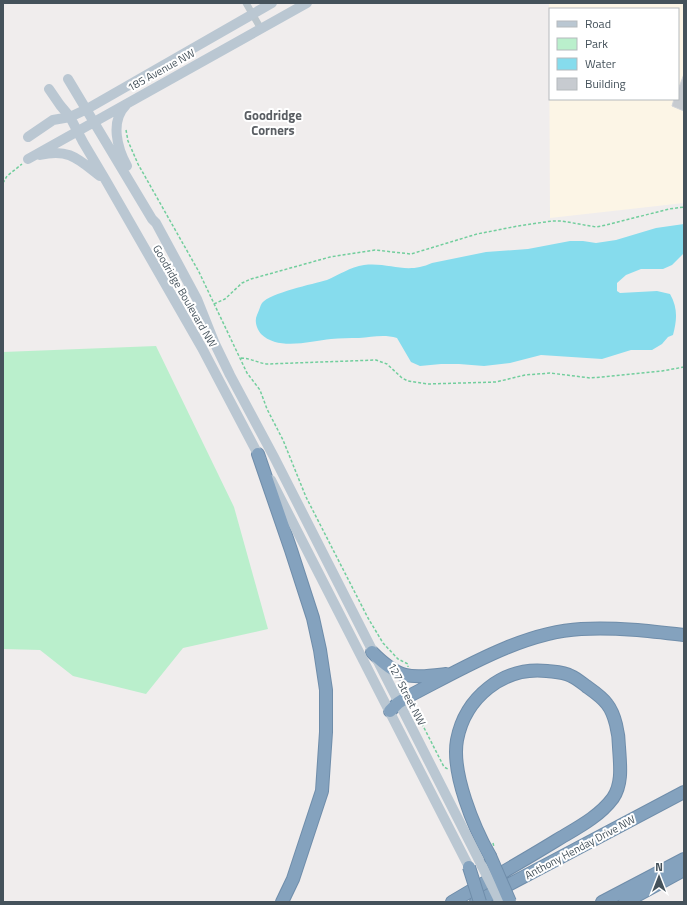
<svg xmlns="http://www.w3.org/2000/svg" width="687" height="905" font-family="'Titillium Web',sans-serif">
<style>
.commercial{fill:#fcf5e6;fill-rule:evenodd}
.green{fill:#baefcc}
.water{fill:#86dced}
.building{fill:#c7cbd0;stroke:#d1d4d9}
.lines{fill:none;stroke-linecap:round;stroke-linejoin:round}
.highway-casing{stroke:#6f8daa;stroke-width:14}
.path{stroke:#72ce9d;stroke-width:1.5;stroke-dasharray:3 2;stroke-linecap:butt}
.street{stroke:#bbc6cd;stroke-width:7}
.secondary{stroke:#bac7d2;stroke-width:10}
.highway{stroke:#84a2be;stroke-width:12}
.highway-bridge-casing{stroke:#6f8daa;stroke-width:14;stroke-linecap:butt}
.path-bridge{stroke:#72ce9d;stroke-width:1.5;stroke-dasharray:3 2;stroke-linecap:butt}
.secondary-bridge{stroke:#bac7d2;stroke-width:10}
.highway-bridge{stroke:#84a2be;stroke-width:12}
.labels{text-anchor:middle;stroke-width:4;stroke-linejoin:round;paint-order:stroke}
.street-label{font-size:11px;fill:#45525b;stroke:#fff}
.quarter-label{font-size:13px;font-weight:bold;fill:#5a5e63;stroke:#fff}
</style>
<rect width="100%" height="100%" fill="#f0eded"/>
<path class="commercial" d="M549,3H684V203L550,218ZM550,9H678V99H550Z"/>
<path class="green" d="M156,346L234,507L268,629L183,648L146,694L73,676L40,650L3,649V352Z"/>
<path class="water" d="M684,224V253L672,265L663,269H641L626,275L617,283V291L620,293L657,291L670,294C678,308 677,320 673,335L668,337L662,344L652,350H631L602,359L541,355L510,363L484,366L459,364H441L420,366L411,362L397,338C384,334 372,337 359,338C350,338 340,338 331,339C311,341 278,351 261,334C257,329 254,321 257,315C259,311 260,306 262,303C270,293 313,284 327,280C339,275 350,267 364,265C390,262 406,275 432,263L486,252L528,249L570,241H583L596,243L616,240L656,228Z"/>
<path class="building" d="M684,74V111L672,106L674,99H678V90Z"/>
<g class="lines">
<g class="highway-casing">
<path id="highway" d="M258,454L291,550L313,618L320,650L326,690V732L322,791L293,879L282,902
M372,652C400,680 409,678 446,674
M390,711L398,703L409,696C460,670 522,632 581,629C616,627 650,631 684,635
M452,902C487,881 523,861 557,840C577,828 599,817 613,798C623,783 620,764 619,747C619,734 615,714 607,704C602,697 593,691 586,686C582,683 576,678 571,676C564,672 555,672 547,671C503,666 465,698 457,740C451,773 474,828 490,856
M476,902L684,792
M602,902L684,859
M625,902L684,870"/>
</g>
<path class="path" d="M126,130L128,141L138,164L199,272L247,373L260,390L267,409L283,440L306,497L368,618L383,643L398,659L408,664V667
M3,183L7,176L22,164
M214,304L225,299L242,283L251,279L330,257L375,250L411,254L477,234L518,226L552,221H562L596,227L606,225L669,209L684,207
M241,358C250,358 258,363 267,364L376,360L387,364L402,378L408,381L428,384L496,382L525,375L550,373L590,378L602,377L662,371L684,367
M414,705L417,714L444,767L448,769"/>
<path class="street" d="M246,3L261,29"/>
<path class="secondary" d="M68,79L152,219L156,223L197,299L215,344L230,375L274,457L482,866
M49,89L60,105L70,117L83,142L105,179L202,348L261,460
M126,105C110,121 117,148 127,166
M28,137L53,120L70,117L87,109L272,3
M40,155C69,148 78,159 100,176
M28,159L307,3
M271,480L469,867"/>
<use href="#highway" class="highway"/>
<g class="highway-bridge-casing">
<path id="highway-bridge" d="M490,856L510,902
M469,867L480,902"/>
</g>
<path class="path-bridge" d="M493,843L494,847"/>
<path class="secondary-bridge" d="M482,866L500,902"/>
<use href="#highway-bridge" class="highway-bridge"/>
</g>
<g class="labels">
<g class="street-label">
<text transform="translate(161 70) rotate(-29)" y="4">185 Avenue NW</text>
<text transform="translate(185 296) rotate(60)" y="4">Goodridge Boulevard NW</text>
<text transform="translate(407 694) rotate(63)" y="4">127 Street NW</text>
<text transform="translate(580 847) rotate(-28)" y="4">Anthony Henday Drive NW</text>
</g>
<g class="quarter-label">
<text x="273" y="120">Goodridge<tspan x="273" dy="15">Corners</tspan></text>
</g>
</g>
<rect width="687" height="905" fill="none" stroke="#45525b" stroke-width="8"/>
<rect x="549" y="8" width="130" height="92" fill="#ffffff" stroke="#b5babd"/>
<rect x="557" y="21" width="20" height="6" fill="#bac7d2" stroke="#b5babd"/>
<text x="585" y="28" font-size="12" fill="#45525b">Road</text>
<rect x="557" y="38" width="20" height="12" fill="#baefcc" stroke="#b5babd"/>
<text x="585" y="48" font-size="12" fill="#45525b">Park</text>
<rect x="557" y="58" width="20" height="12" fill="#86dced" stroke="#b5babd"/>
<text x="585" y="68" font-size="12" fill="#45525b">Water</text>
<rect x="557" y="78" width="20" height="12" fill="#c7cbd0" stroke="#b5babd"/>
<text x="585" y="88" font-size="12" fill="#45525b">Building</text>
<g transform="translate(659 877)" stroke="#ffffff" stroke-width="3" paint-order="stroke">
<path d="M0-3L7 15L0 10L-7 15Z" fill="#45525b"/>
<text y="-6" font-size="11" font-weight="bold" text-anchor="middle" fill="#45525b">N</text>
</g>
</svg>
